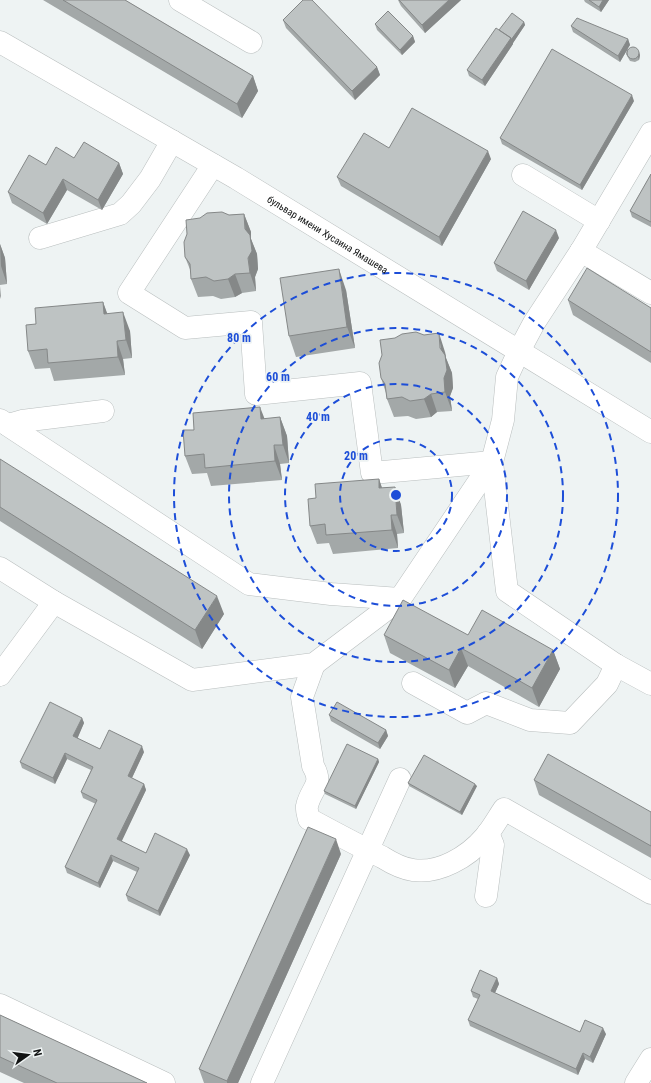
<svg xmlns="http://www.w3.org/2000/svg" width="651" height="1083" font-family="'Roboto Condensed',sans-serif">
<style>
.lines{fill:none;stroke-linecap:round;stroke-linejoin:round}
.minor-casing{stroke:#b9bebe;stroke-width:23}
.minor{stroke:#fff;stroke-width:22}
.wall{fill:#a3a8a8}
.shaded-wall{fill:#858888}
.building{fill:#bec3c3;stroke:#858888}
.ring{fill:none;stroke:#1d4ed8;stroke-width:2;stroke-dasharray:7 5}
.labels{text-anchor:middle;stroke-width:3.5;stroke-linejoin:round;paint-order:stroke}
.street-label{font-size:10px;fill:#111313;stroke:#eef3f3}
.centre{fill:#1d4ed8;stroke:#eef3f3;stroke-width:2}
.ring-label{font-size:12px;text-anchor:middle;font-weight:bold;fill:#1d4ed8;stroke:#eef3f3;stroke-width:3.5;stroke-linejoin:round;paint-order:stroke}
</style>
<rect width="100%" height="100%" fill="#eef3f3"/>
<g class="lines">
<g class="minor-casing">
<g id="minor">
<path d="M180,0L251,42"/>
<path id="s1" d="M0,42L236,178L651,432"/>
<path d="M651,133L581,251L534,323L519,351L507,377L503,420L492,462L507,591L616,665L651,684"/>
<path d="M213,165L129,293L185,328L251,322L256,394L360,383L372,473L492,462"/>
<path d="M523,175L599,221"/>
<path d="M40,238L120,214L131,204L150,179L172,141"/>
<path d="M581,251L651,293"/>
<path d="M0,420L249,584L331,594L400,599"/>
<path d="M8,425L22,421L103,411"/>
<path d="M0,568L54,602L192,680L314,664L400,599L492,462"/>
<path d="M314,664L302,697L313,766C324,785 311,788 307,806C306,809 308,815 309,819C333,832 357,845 382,857C390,862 404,869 413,870C439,874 468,857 485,837C492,829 498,818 504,809L651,893"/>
<path d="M0,675L54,602"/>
<path d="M413,683L467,713L486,703L530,720L570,723L607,684L616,665"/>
<path d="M486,896L493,845L488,833"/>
<path d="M0,1005L164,1083"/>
<path d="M262,1083L400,779"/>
<path d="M636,1083L651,1059"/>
</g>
</g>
<use href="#minor" class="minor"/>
</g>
<path class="wall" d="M43,0H125L253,76L258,91L242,118Z
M398,0H461L425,33L401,6Z
M584,0H609L601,12L585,2Z
M283,20L377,67L380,75L355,100L286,28Z
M524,22L525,25L513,43V44L485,86L469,76L467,70L499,30Z
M375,24L413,36L415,42L402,55L377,30Z
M571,26L628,39L630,45L627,49L640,55L639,60L635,62L630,61L626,54L627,50L620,62L573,32Z
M634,101L582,190L502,144L500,138Z
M389,148L491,159L442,246L341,186L337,177Z
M74,158L119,163L123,174L102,210L67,190L47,224L12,203L8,192L46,165Z
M651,174V227L632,217L630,211Z
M244,214L251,232V239L257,254L258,269L255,277L256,291L242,293L235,297L221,299L213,296L198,297L191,279V272L185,257L229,215Z
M559,238L529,290L497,271L494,263Z
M0,244L5,258L7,284L0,285Z
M346,290L355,348L296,357L289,336Z
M568,300L651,308V363L573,315Z
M103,302L107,314L130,331L132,358L123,359L125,375L54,381L50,368L35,369L28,351L36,324Z
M445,352L446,358L452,373L453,388L450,396L452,411L437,412L431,417L416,419L408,416L394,417L387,399L386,393L381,378Z
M280,417L287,436L289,463L280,464L282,480L211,486L207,473L192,474L185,456L194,430Z
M0,459L224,614L202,649L0,521Z
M379,479L382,488L395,487L401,505L404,533L397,534L398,548L333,554L329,543L317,544L310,526L316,498Z
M384,635L553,650L560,669L539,707L468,666L455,688L390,653Z
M329,715L386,730L388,736L380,749L331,721Z
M82,718L84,723L77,738L100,749L144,752L132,778L144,784L146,790L121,841L146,853L190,855L160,916L128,901L126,895L137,872L113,861L100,888L67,873L65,867L96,804L83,798L81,792L91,770L67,759L55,784L22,768L20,762Z
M378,759L379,762L356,809L325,794L324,791Z
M534,780L651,812V858L539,795Z
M408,783L477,786L462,815L409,786Z
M341,854L238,1083H204L199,1069Z
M497,978L499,984L495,993L580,1032L606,1034L593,1063L585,1059L578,1075L470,1026L468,1020L478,999L473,997L471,991Z
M0,1015L147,1083H24L0,1072Z"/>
<path class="shaded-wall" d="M449,0H461L425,33L422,25Z
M603,0H609L601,12L599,7Z
M524,22L525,25L513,43V44L485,86L482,80L511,38Z
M413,36L415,42L402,55L400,50Z
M628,39L630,45L620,62L618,56Z
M639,52L640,55L639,60L638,57Z
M377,67L380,75L355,100L352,91Z
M253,76L258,91L242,118L237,104Z
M632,95L634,101L582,190L580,185Z
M488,151L491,159L442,246L439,237Z
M119,163L123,174L102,210L98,200Z
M63,179L67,190L47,224L43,213Z
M244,214L251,232V239L257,254L258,269L255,277L256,291L250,273Z
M556,230L559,238L529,290L526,281Z
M0,244L5,258L7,284L1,266Z
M339,269L346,290L355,348L347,327Z
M235,274L242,293L235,297L228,279Z
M0,286L1,299L0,296Z
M103,302L110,321L104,314Z
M123,312L130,331L132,358L126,340Z
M439,333L445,352L446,358L452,373L453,388L450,396L452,411L445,392Z
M117,341L123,359L125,375L118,357Z
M431,394L437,412L431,417L424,399Z
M260,407L267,425L261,419Z
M280,417L287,436L289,463L283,445Z
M274,445L280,464L282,480L275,461Z
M379,479L385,497L379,488Z
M395,487L401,505L404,533L397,515Z
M391,515L397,534L398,548L392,530Z
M217,596L224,614L202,649L195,630Z
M461,648L468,666L455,688L449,670Z
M553,650L560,669L539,707L532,688Z
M82,718L84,723L76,742L73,736Z
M386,730L388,736L380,749L378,743Z
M142,746L144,752L130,782L128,776Z
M65,753L67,759L55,784L53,778Z
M378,759L379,762L356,809L355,806Z
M144,784L146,790L120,845L117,839Z
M475,784L477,786L462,815L460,812Z
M336,839L341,854L238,1083H227V1081Z
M187,849L190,855L160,916L158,911Z
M111,855L113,861L100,888L98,883Z
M497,978L499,984L493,997L491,991Z
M603,1028L606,1034L593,1063L590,1057Z
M583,1053L585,1059L578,1075L576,1069Z"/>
<path class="building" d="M63,0H125L253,76L237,104Z
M303,0H312L377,67L352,91L283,20Z
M399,0H449L422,25Z
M589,0H603L599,7Z
M388,11L413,36L400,50L375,24Z
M512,13L524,22L511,40V38L499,30Z
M577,18L628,39L618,56L571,26Z
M496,28L511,38L482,80L467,70Z
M627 53a6 6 0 1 1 12 0a6 6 0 1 1-12 0Z
M552,49L632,95L580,185L500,138Z
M412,108L488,151L439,237L337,177L364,133L389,148Z
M84,142L119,163L98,200L63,179L43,213L8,192L29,155L46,165L56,147L74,158Z
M651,174V222L630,211Z
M523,211L556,230L526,281L494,263Z
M222,212L229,215L244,214L245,229L250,235L252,251L248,258L250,273L235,274L228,279L214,281L206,277L191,279L190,264L185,257L184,242L187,234L186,220L200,218L207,213Z
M587,268L651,308V352L568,300Z
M339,269L347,327L289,336L280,278Z
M103,302L104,314L123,312L126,340L117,341L118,357L48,363L47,349L28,351L26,325L36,324L35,308Z
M416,332L424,335L439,333L440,348L445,355L447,370L444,378L445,392L431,394L424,399L410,401L402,397L387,399L385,384L381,378L379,363L382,355L380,340L395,338L402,334Z
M260,407L261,419L280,417L283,445H274L275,461L205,468L204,454L185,456L183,430H194L193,413Z
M0,459L217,596L195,630L0,507Z
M379,479V488L395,487L397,515H391L392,530L326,535L325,524L310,526L308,499L316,498L315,484Z
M403,600L468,635L482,610L553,650L532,688L461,648L449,670L384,635Z
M50,702L82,718L73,736L100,749L109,730L142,746L128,776L144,784L117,839L146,853L155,833L187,849L158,911L126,895L139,868L111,855L98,883L65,867L97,800L81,792L93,767L65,753L53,778L20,762Z
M337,702L386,730L378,743L329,715Z
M347,744L378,759L355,806L324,791Z
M548,754L651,812V846L534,780Z
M424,755L475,784L460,812L408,783Z
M308,827L336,839L227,1081L199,1069Z
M480,970L497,978L491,991L580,1032L585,1020L603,1028L590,1057L583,1053L576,1069L468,1020L480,995L471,991Z
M0,1015L147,1083H57L0,1057Z"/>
<g class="ring">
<circle cx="396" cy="495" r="56"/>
<circle cx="396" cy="495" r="111"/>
<circle cx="396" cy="495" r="167"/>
<circle cx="396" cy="495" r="222"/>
</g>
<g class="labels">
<g class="street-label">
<text dy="4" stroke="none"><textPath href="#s1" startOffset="380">бульвар имени Хусаина Ямашева</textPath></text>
</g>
</g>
<circle cx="396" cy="495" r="6" class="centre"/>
<g class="ring-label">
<text x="239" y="342">80 m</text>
<text x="278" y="381">60 m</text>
<text x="318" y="421">40 m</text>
<text x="356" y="460">20 m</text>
</g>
<g transform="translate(28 1055) rotate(76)" stroke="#eef3f3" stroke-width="3" paint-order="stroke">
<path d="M0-3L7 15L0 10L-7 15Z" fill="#111313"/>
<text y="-6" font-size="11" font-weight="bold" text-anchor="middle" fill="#111313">N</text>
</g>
</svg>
